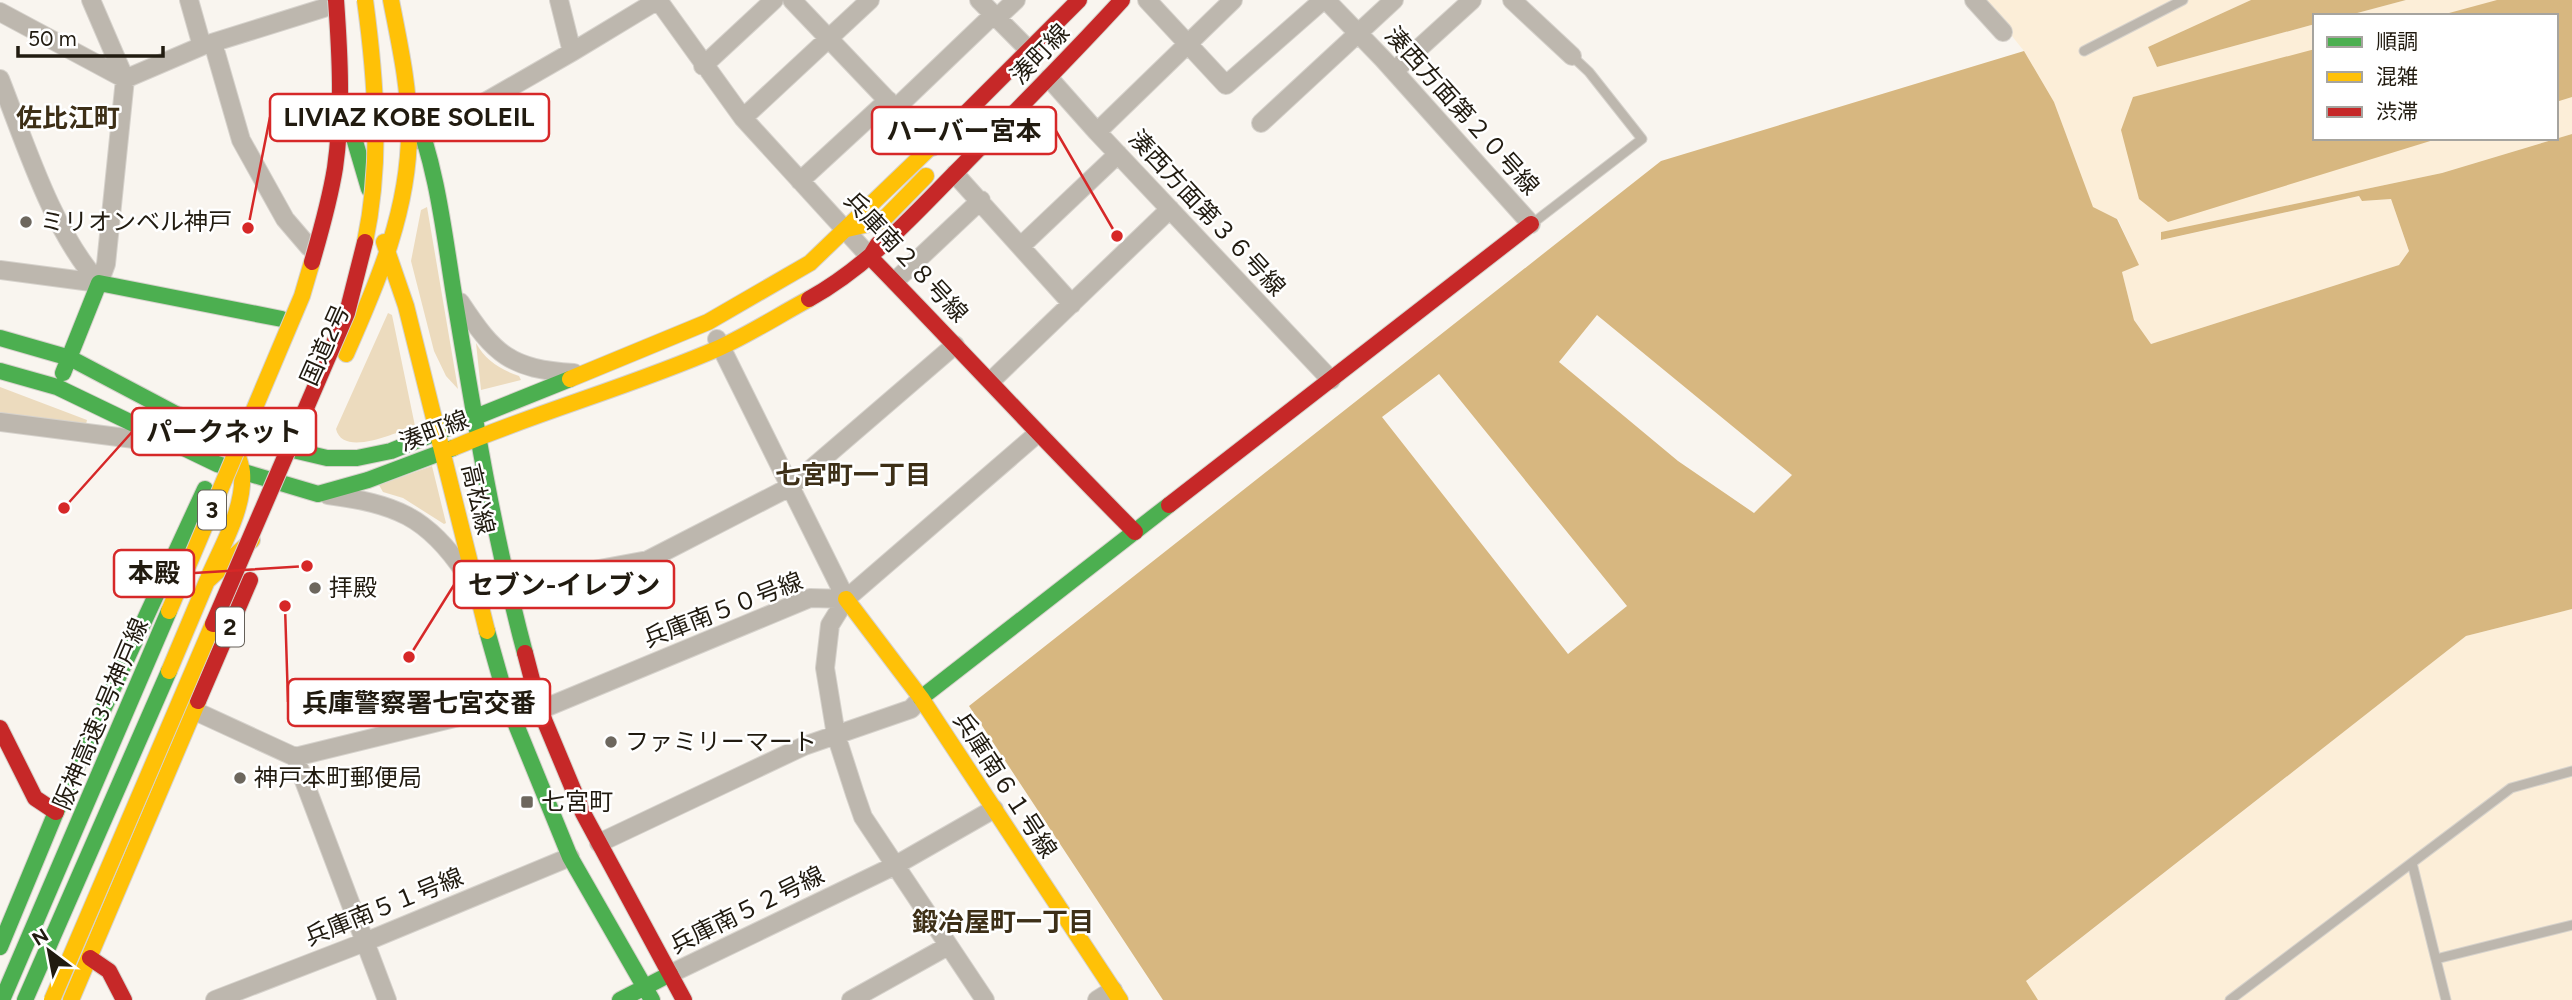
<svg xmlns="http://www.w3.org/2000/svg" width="2572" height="1000" font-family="Figtree,'Noto Sans JP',sans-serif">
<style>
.built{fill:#fceed8}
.green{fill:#ecdbbe}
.water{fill:#d7b780;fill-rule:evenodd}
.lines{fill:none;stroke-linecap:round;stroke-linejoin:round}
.lane-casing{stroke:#d6d2cc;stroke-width:11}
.street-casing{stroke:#d6d2cc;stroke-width:20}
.fast-casing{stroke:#d6d2cc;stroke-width:18}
.slow-casing{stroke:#d6d2cc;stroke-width:18}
.jam-casing{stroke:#d6d2cc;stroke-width:18}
.lane{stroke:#bdb7ae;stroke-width:9}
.street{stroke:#bdb7ae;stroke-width:18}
.fast{stroke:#4caf50;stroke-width:16}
.slow{stroke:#ffc107;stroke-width:16}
.jam{stroke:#c62828;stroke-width:16}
.fast-bridge-casing{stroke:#d6d2cc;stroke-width:18;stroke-linecap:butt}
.slow-bridge-casing{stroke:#d6d2cc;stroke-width:18;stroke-linecap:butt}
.jam-bridge-casing{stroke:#d6d2cc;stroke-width:18;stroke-linecap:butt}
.fast-bridge{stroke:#4caf50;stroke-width:16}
.slow-bridge{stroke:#ffc107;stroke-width:16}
.jam-bridge{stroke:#c62828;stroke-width:16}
.poi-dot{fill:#6d675e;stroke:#fff;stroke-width:2.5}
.labels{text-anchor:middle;stroke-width:5;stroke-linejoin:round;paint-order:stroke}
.shield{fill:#fff;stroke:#645f58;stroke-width:2}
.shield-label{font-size:23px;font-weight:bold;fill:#211b10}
.street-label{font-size:24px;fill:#211b10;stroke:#fff}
.poi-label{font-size:24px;fill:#211b10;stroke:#fff;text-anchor:start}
.neighbourhood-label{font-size:26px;font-weight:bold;fill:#3d2f17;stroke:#fff}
.leader{fill:none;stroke:#d62828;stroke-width:2.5}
.callout-dot{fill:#d62828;stroke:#fff;stroke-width:2.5}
.callout{fill:#fff;stroke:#d62828;stroke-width:2.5}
.callout-label{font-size:26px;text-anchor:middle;font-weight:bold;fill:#211b10}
</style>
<rect width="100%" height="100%" fill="#f9f5ef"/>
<path class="built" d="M1983,0H2251L2148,47L2157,67L2315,24V138H2556V16H2346L2406,0H2572V134L2442,173L2161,232L2162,240L2359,196L2363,201L2391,199L2409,251L2399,265L2151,344L2134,320L2122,272L2138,264L2118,219L2093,208L2054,102L2024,51Z
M2572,609V1000H2038L2025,982L2466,636Z"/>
<path class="green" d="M427,207L458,389L446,376L434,351L411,261L421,210Z
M388,313L392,315L415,426C397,432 343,458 336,429Z
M476,343C485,360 501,370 519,376L521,380L481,390Z
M0,387L87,420L86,424L0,413Z
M432,466L446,523L444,524L403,498L383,492L379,485Z"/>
<path class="water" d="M2251,0H2406L2346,16H2315V24L2157,67L2148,47Z
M2497,0H2572V97L2556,102V16H2438Z
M2315,49V138H2440L2168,222L2139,199L2121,130L2133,97Z
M2024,51L2054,102L2093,207L2117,219L2139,265L2122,272L2134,320L2151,344L2399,265L2409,251L2391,199L2362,201L2359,196L2161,240V232L2442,173L2572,134V609L2466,636L2026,981L2038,1000H1163L969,706L1661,161ZM1597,315L1792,475L1754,513L1678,461L1559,362ZM1439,374L1627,606L1568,654L1382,417Z"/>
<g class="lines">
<g class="lane-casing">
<path id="lane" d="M2084,51L2183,0
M1533,223L1642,139L1589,72L1572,56
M2412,863L2446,1000
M2436,959L2572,925
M2230,1000L2511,788L2572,771"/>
</g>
<g class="street-casing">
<path id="street" d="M91,0L125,79L106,264L99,283
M189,0L202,46
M559,0L572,52
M658,0L743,118L870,257
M792,0L932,147
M979,0L1030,51
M1147,0L1226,85L1323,0
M1326,0L1383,59L1531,224
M1512,0L1572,56
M1974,0L2003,32
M0,12L125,79L202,46L324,8
M213,43L241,140L285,219L309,247
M703,66L774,0
M1394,71L1472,0
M1049,78L1097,132L1331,380
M0,79C26,145 52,230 99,283
M896,108L990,18L1001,14L1016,0
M743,118L870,0
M1261,123L1394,0
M1097,132L1233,0
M419,140L572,52L658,0
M955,174L1072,304
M800,181L888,100
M1021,246L1118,154
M0,270L99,283
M895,281L981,200
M460,302C495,355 510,369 574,373
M717,339L846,599
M991,381L1170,209
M0,422L142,440H158
M328,495C395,504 427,516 465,573
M507,586L648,560L790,487L955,345
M540,710L810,598L846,599
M195,711L295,757L508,705
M295,757L387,1000
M599,843L804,746L911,709L921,698
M670,974L896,865L994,809
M215,1000L365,942L570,857
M851,1000L948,946
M985,1000L863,817L855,794L836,735L825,668L830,625L846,599L1037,434
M1097,1000L1113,990"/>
</g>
<g class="fast-casing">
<path id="fast" d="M344,104L369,189
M412,105C439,171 445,244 457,313C476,427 495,541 525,653
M0,338L70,358L176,414L230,435L327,458H357L391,451L570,379
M0,371L57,387L217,464L318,494L368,480L453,448
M63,373L99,283L282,319
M487,631L508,705L570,857L652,1000
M921,698L1169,505
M0,947L56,812L205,489
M25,1000L169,671
M620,1000L670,974"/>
</g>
<g class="slow-casing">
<path id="slow" d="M847,229L882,221L926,176
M384,242L406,306L487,631
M346,354C378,282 410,208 409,128C409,85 399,42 391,0
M570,379L708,322L810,263L965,114
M453,448C540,411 632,386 719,348C750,334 779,315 809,299
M209,576C223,544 245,507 242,472C241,461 235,450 232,440
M846,599L921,698L1120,1000
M169,671L207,581L252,540
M71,1000L198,701"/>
</g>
<g class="jam-casing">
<path id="jam" d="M965,114L1079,0
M878,244L870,257C959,348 1045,442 1135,532
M809,299C869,266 914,214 962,166C1016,111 1070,57 1122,0
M1169,505L1531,224
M525,653L540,710L583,813L684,1000
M198,701L250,580
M0,728L35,798L56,812
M90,958L109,971L124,1000"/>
</g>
<use href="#lane" class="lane"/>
<use href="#street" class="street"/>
<use href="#fast" class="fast"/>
<use href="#slow" class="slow"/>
<use href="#jam" class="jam"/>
<g class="fast-bridge-casing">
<path id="fast-bridge" d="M2,1000L169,611"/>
</g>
<g class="slow-bridge-casing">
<path id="slow-bridge" d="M365,242C382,162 376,81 365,0
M169,611L302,296L312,262
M52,1000L213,624"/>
</g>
<g class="jam-bridge-casing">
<path id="jam-bridge" d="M312,262C321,231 330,199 335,168C343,112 340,56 336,0
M213,624L347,313L365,242"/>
</g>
<use href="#fast-bridge" class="fast-bridge"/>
<use href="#slow-bridge" class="slow-bridge"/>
<use href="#jam-bridge" class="jam-bridge"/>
</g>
<g class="poi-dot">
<circle cx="26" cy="222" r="7"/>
<circle cx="315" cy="588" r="7"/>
<circle cx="611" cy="742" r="7"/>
<circle cx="240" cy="778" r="7"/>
<rect x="520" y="795" width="14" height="14" rx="3.5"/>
</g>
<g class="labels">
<g class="shield">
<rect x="198" y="490.5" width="28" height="39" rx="5"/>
<rect x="216" y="607.5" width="28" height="39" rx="5"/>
</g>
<g class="shield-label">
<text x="212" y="518">3</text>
<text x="230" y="635">2</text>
</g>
<g class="street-label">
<text transform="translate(1040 54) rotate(-46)" y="8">湊町線</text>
<text transform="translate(1462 111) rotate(48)" y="8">湊西方面第２０号線</text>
<text transform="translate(1207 213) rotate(47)" y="8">湊西方面第３６号線</text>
<text transform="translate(906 257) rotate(47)" y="8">兵庫南２８号線</text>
<text transform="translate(325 345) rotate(-66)" y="8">国道2号</text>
<text transform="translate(434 431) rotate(-21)" y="8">湊町線</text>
<text transform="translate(478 499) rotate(77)" y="8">高松線</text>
<text transform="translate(723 610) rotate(-21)" y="8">兵庫南５０号線</text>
<text transform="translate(101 714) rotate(-67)" y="8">阪神高速3号神戸線</text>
<text transform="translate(1005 785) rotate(57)" y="8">兵庫南６１号線</text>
<text transform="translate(384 907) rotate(-22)" y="8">兵庫南５１号線</text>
<text transform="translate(747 910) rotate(-26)" y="8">兵庫南５２号線</text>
</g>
<g class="poi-label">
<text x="40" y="230">ミリオンベル神戸</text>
<text x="329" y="596">拝殿</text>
<text x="625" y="750">ファミリーマート</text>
<text x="254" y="786">神戸本町郵便局</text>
<text x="541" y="810">七宮町</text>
</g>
<g class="neighbourhood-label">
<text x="68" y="127">佐比江町</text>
<text x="853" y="484">七宮町一丁目</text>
<text x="1003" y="931">鍛冶屋町一丁目</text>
</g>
</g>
<path class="leader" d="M248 228L270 117M1117 236L1056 131M64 508L132 432M307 566L194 573M409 657L454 585M285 606L288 702"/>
<g class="callout-dot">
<circle cx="248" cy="228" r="7"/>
<circle cx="1117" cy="236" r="7"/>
<circle cx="64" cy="508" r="7"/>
<circle cx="307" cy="566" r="7"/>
<circle cx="409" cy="657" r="7"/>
<circle cx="285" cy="606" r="7"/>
</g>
<g class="callout">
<rect x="270" y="94" width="279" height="47" rx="7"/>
<rect x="872" y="107" width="184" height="47" rx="7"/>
<rect x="132" y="408" width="184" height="47" rx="7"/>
<rect x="114" y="550" width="80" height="47" rx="7"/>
<rect x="454" y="561" width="220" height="47" rx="7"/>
<rect x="288" y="679" width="262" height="47" rx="7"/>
</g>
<g class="callout-label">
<text x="409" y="126">LIVIAZ KOBE SOLEIL</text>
<text x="964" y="140">ハーバー宮本</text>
<text x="224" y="441">パークネット</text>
<text x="154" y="582">本殿</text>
<text x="564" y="594">セブン-イレブン</text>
<text x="419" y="712">兵庫警察署七宮交番</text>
</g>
<rect x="2313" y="14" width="245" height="126" fill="#ffffff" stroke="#a6a49f" stroke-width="2"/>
<rect x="2327" y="37" width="35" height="10" fill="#4caf50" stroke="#a6a49f" stroke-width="2"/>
<text x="2376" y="49" font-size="21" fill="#211b10">順調</text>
<rect x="2327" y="72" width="35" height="10" fill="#ffc107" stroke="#a6a49f" stroke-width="2"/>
<text x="2376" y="84" font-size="21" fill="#211b10">混雑</text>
<rect x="2327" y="107" width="35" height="10" fill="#c62828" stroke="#a6a49f" stroke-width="2"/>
<text x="2376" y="119" font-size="21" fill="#211b10">渋滞</text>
<g transform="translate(49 951) rotate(328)" stroke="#ffffff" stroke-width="5" paint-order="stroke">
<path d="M0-5L12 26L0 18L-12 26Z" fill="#211b10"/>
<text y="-10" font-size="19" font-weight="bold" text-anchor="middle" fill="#211b10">N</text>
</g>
<path d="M18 46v10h145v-10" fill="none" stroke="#211b10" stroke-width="3.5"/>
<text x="28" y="46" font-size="21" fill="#211b10" stroke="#ffffff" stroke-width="5" paint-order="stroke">50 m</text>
</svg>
